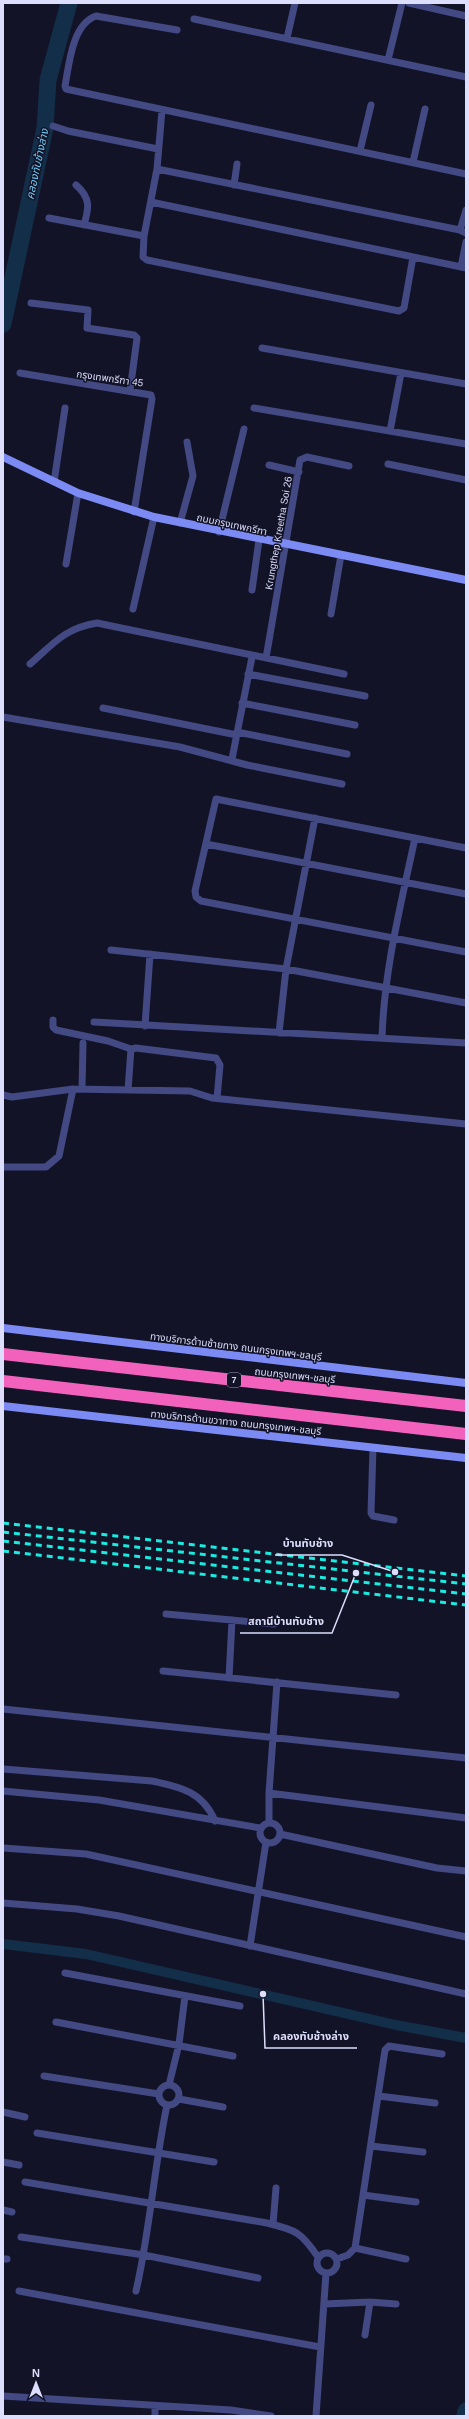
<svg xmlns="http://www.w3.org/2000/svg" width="469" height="2419" font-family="Helvetica,'Noto Sans Thai',sans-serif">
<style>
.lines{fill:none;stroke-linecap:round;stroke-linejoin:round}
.canal{stroke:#122e48;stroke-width:10}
.river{stroke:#122e48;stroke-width:17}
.minor{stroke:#424983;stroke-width:7}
.secondary{stroke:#7c8bf4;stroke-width:8}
.motorway{stroke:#f262bd;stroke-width:12}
.rail{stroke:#19ebe0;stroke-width:3;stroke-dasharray:6 5;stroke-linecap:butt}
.labels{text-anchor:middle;stroke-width:3;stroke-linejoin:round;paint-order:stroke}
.shield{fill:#131328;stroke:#a0a1bc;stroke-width:1}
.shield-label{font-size:9px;font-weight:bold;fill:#dddefc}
.street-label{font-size:10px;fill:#dddefc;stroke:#131328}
.water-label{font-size:11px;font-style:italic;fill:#73ccf3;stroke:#131328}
.leader{fill:none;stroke:#dddefc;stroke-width:1.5}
.callout-dot{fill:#dddefc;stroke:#131328;stroke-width:1.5}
.callout-label{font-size:11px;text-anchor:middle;font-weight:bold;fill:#dddefc;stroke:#131328;stroke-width:3;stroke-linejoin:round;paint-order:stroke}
</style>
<rect width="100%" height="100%" fill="#131328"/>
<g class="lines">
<path class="canal" d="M3,1944L86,1954L396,2025L466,2038"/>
<path class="river" d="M3,324L45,128L48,80L69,3
M465,2416L466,2411"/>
<path class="minor" d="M409,3L466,16
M194,19L466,77
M177,30L96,16C72,24 69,65 65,86L66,89L466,174
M287,38L295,3
M388,60L402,3
M162,110L157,169L144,236L143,257L147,260L399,311L404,308L413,257
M53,126L68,131L158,149
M360,151L371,105
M413,162L425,109
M157,169L460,230
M76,185C91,198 89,208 84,225
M234,185L237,164
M151,202L466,268
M466,210L460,230L466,233
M49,218L144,236
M461,267L466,242
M31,303L88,310L87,328L134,335L137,338L130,391
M262,348L466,384
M20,373L151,395L152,399L134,512
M254,408L466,444
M390,431L401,373
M388,464L466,480
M269,465L299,472
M54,482L65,408
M180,523L193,476L187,442
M219,532L244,429
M66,564L78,493
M252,590L259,540
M133,609L154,517
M331,614L341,555
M266,658L300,460L307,457L349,466
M30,664C53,644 65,628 97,623L344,674
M248,674L365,696
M242,703L355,725
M103,708L237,735
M3,717L180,747L247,765L342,784
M237,732L347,754
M232,759L252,657
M206,844L466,894
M466,848L216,799L195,891L196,897L201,901L466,952
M111,950L286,969L466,1003
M53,1020V1027L56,1030L108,1041L131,1049
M94,1022L466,1043
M145,1026L150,954
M279,1033L286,969L315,818
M382,1038C384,970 401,904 415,838
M82,1089L83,1043
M128,1090L131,1049L136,1048L216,1058L220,1065L217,1098
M3,1095L12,1097L73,1089L190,1091L212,1098L466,1124
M3,1167H46L59,1156L73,1089
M373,1448L371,1513L373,1516L394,1520
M166,1614L274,1624
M163,1671L396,1695
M229,1678L232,1620
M3,1709L466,1758
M3,1769L152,1781C181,1787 203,1792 215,1821
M3,1791L99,1800L260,1828
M269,1793L466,1818
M269,1822V1793L277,1682
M260 1833a10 10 0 1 1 20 0a10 10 0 1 1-20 0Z
M280,1834L437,1868L466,1871
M3,1848L86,1854L466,1937
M3,1903L77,1909L119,1916L466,1994
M250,1946L266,1842
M65,1973L240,2006
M56,2022L233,2056
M44,2076L159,2094
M159 2095a10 10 0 1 1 20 0a10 10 0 1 1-20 0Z
M169,2085L179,2044L185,1996
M379,2096L435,2103
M179,2099L223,2107
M3,2112L25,2117
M37,2133L214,2162
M371,2146L423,2152
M3,2162L19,2165
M25,2182L267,2223C296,2230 301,2232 318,2257
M363,2195L416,2202
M3,2210L12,2212
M273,2224L276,2188
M21,2237L144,2255L258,2278
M355,2248L406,2259
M317 2263a10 10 0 1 1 20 0a10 10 0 1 1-20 0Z
M3,2259H7
M337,2259L348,2255L355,2248L385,2050L389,2046L442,2054
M19,2291L320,2347
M136,2291C150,2230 154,2167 167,2105
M324,2304L370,2302L396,2304
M365,2335L370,2302
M3,2396L231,2410L271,2416
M155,2416V2407
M316,2416L326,2273"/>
<path class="secondary" d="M3,457L78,493L154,517L466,580
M3,1328L466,1383
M3,1406L466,1458"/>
<path class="motorway" d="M3,1354L466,1406
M3,1381L466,1434"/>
<path class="rail" d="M3,1523L466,1576
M3,1532L466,1584
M3,1541L466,1594
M3,1551L466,1605"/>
</g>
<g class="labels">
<rect class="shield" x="227" y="1373" width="14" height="14" rx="3"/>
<g class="shield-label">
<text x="234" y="1383">7</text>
</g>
<g class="street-label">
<text transform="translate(110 378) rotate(8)" y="4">กรุงเทพกรีฑา 45</text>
<text transform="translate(232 524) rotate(12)" y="4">ถนนกรุงเทพกรีฑา</text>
<text transform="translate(278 533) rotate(-80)" y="4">Krungthep Kreetha Soi 26</text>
<text transform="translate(236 1346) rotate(7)" y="4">ทางบริการด้านซ้ายทาง ถนนกรุงเทพฯ-ชลบุรี</text>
<text transform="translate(295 1375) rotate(6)" y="4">ถนนกรุงเทพฯ-ชลบุรี</text>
<text transform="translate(236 1422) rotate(6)" y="4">ทางบริการด้านขวาทาง ถนนกรุงเทพฯ-ชลบุรี</text>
</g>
<g class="water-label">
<text transform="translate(37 164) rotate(-78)" y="4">คลองทับช้างล่าง</text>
</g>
</g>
<path class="leader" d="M395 1572L342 1555H275M356 1573L332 1633H240M263 1994L265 2048H357"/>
<g class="callout-dot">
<circle cx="395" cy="1572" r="4"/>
<circle cx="356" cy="1573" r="4"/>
<circle cx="263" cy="1994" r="4"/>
</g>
<g class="callout-label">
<text x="308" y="1547">บ้านทับช้าง</text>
<text x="286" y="1625">สถานีบ้านทับช้าง</text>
<text x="311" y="2040">คลองทับช้างล่าง</text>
</g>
<rect width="469" height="2419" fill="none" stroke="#dddefc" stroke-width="8"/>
<g transform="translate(36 2383)" stroke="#131328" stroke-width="3" paint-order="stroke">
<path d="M0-3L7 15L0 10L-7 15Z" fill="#dddefc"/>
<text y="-6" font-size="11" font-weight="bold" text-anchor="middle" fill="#dddefc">N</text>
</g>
</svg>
